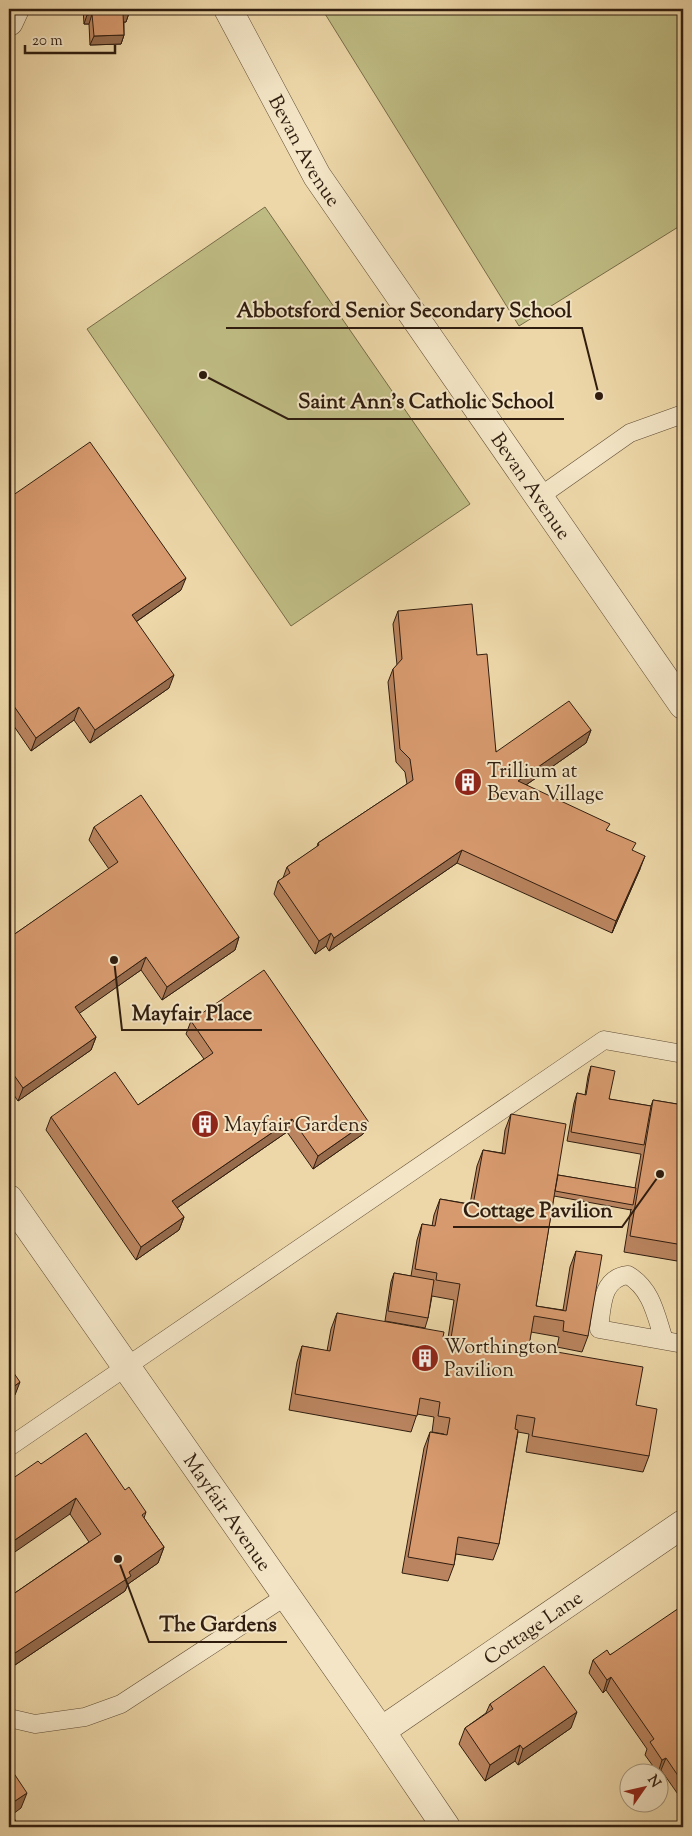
<svg xmlns="http://www.w3.org/2000/svg" width="692" height="1836" font-family="'Sorts Mill Goudy',serif">
<style>
.green{fill:#bfbc83;stroke:#786c49}
.lines{fill:none;stroke-linecap:round;stroke-linejoin:round}
.service-casing{stroke:#5f4c35;stroke-width:19}
.minor-casing{stroke:#5f4c35;stroke-width:29}
.tertiary-casing{stroke:#5f4c35;stroke-width:29}
.service{stroke:#f3e5c6;stroke-width:18}
.minor{stroke:#f3e5c6;stroke-width:28}
.tertiary{stroke:#f3e5c6;stroke-width:28}
.wall{fill:#b9845f;stroke:#301d0f}
.shaded-wall{fill:#966c4d;stroke:#301d0f}
.building{fill:#d79a6e;stroke:#301d0f}
.labels{text-anchor:middle;stroke-width:4;stroke-linejoin:round;paint-order:stroke}
.street-label{font-size:20px;fill:#301d0f;stroke:#f3e5c6}
.poi-label{font-size:20px;fill:#301d0f;stroke:#f3e5c6;text-anchor:start}
.leader{fill:none;stroke:#301d0f;stroke-width:2}
.callout-dot{fill:#301d0f;stroke:#f3e5c6;stroke-width:2}
.callout-label{font-size:21px;text-anchor:middle;font-weight:bold;fill:#301d0f;stroke:#f3e5c6;stroke-width:4;stroke-linejoin:round;paint-order:stroke}
</style>
<rect width="100%" height="100%" fill="#edd7a8"/>
<filter id="stains"><feTurbulence type="fractalNoise" baseFrequency=".004" numOctaves="4"/><feColorMatrix values="0 0 0 0 .2 0 0 0 0 .09 0 0 0 0 .02 0 0 0 .5 -.17"/></filter>
<radialGradient id="worn" r=".72"><stop offset=".6" stop-color="#630" stop-opacity="0"/><stop offset="1" stop-color="#630" stop-opacity=".3"/></radialGradient>
<path class="green" d="M322,9H682L683,224L519,326Z
M265,207L470,504L291,626L87,329Z"/>
<g class="lines">
<g class="service-casing">
<path id="service" d="M539,497L630,433L683,414
M664,1340C656,1316 652,1289 628,1275C601,1278 602,1307 599,1329L683,1344
M9,1447L604,1040L683,1054
M9,1718L35,1724L85,1717L121,1704L286,1596"/>
</g>
<g class="minor-casing">
<g id="minor">
<path d="M9,22L15,9"/>
<path id="s1" d="M9,1199L381,1731L446,1827"/>
<path id="s2" d="M381,1731L683,1524"/>
</g>
</g>
<g class="tertiary-casing">
<g id="tertiary">
<path id="s3" d="M228,9L317,176L683,705"/>
</g>
</g>
<use href="#service" class="service"/>
<use href="#minor" class="minor"/>
<use href="#tertiary" class="tertiary"/>
</g>
<path class="wall" d="M83,9H129V13L126,22H124V35L121,44L90,45L89,24H84Z
M9,498L181,590L136,622L169,688L90,743L74,720L31,751L9,719Z
M398,611L477,655L496,752L591,730L586,743L526,785L607,831L633,851L640,869L612,933L457,863L329,951L326,946L315,954L274,894L278,881L283,878L287,867L317,847L318,843L407,784L405,772L396,762L388,682L393,669L397,665L393,624Z
M94,827L239,937L235,950L162,1000L141,970L79,1013L96,1037L91,1050L18,1101L9,1088V938L109,869L89,840Z
M191,1021L368,1121L363,1134L313,1169L287,1132L177,1208L184,1217L179,1230L136,1260L46,1130L51,1117L138,1105L204,1059L186,1034Z
M591,1066L609,1099L651,1106L653,1100L683,1105V1262L624,1252L631,1209V1210L554,1196L536,1306L563,1310L570,1267L576,1251L588,1336L582,1352L557,1347L559,1337L531,1332L528,1352L532,1353L534,1348L636,1405L649,1456L643,1472L526,1452L529,1434L518,1432L499,1544L493,1560L456,1554L454,1565L448,1581L402,1573L424,1448L430,1432L444,1435V1434L432,1432L434,1417L417,1414L411,1432L289,1410L297,1362L302,1346L327,1351L331,1329L337,1313L448,1338L454,1300L432,1296L428,1318L425,1328L385,1321L391,1282L394,1273L411,1276L417,1240L422,1224L432,1226L434,1215L440,1199L470,1204L477,1166L483,1150L502,1153L505,1130L511,1114L558,1175L635,1188L641,1154H640L567,1141L574,1103L577,1093L585,1095L588,1076Z
M41,1464L125,1490L146,1512L144,1518L164,1547L158,1563L128,1584L125,1591L9,1669V1597L89,1542L70,1514Z
M683,1614V1809L680,1805L682,1800L661,1770L658,1773L645,1755L647,1749L606,1690L603,1693L589,1673L593,1660L610,1655Z
M490,1704L571,1728L518,1765L515,1761L485,1781L459,1744L465,1728L486,1713Z"/>
<path class="shaded-wall" d="M123,13H129L126,22H120Z
M92,14L89,24H84L87,15Z
M124,35L121,44L90,45L94,36Z
M186,578L181,590L127,628L132,615Z
M174,675L169,688L90,743L95,730Z
M79,707L74,720L31,751L36,738Z
M591,730L586,743L513,794L518,781Z
M462,850L457,863L329,951L334,938Z
M645,856L640,869L612,933L616,921Z
M331,933L326,946L315,954L319,941Z
M239,937L235,950L162,1000L167,987Z
M146,957L141,970L70,1020L75,1007Z
M96,1037L91,1050L18,1101L23,1088Z
M292,1119L287,1132L168,1214L172,1201Z
M368,1121L363,1134L313,1169L318,1156Z
M184,1217L179,1230L136,1260L141,1247Z
M20,1382L15,1395L9,1399V1390Z
M76,1498L70,1514L9,1556V1544Z
M164,1547L158,1563L128,1584L125,1591L9,1669V1657Z
M611,1677L606,1690L603,1693L607,1680Z
M577,1712L571,1728L518,1765L523,1749Z
M520,1745L515,1761L485,1781L490,1765Z
M666,1758L661,1770L658,1773L662,1760Z
M27,1793L21,1808L9,1817V1805Z"/>
<path class="building" d="M87,9H129V13H123L124,35L94,36L92,14L87,15Z
M90,442L186,578L132,615L174,675L95,730L79,707L36,738L9,699V498Z
M472,604L477,655L487,654L496,752L569,701L591,730L518,781L610,824L606,830L636,843L632,850L645,856L616,921L462,850L334,938L331,933L319,941L278,881L290,873L287,867L319,845L318,843L413,780L410,759L400,749L393,669L402,659L398,611Z
M141,795L239,937L167,987L146,957L75,1007L96,1037L23,1088L9,1068V938L118,862L94,827Z
M264,970L368,1121L318,1156L292,1119L172,1201L184,1217L141,1247L51,1117L115,1072L138,1105L213,1053L191,1021Z
M591,1066L615,1071L609,1099L651,1106L644,1145L571,1132L577,1093L586,1095Z
M653,1100L683,1105V1245L630,1236Z
M511,1114L566,1124L536,1306L566,1311L576,1251L602,1255L588,1336L563,1331L564,1321L534,1316L528,1352L533,1353L534,1348L643,1367L636,1405L657,1409L649,1456L532,1436L535,1418L517,1415L515,1429L518,1430L499,1544L458,1537L454,1565L408,1557L430,1432L447,1435L450,1418L438,1416L440,1402L420,1398L417,1416L295,1394L302,1346L330,1351L337,1313L444,1332L443,1337L451,1338L460,1284L436,1280L437,1273L415,1269L422,1224L435,1226L440,1199L473,1205L483,1150L505,1154Z
M558,1175L636,1188L633,1205L555,1191Z
M394,1273L434,1280L428,1318L388,1311Z
M9,1366L20,1382L9,1390Z
M86,1433L125,1490L129,1487L146,1512L142,1515L164,1547L129,1572L131,1576L9,1657V1597L101,1534L76,1498L9,1544V1481L38,1461L41,1464Z
M679,1608L683,1614V1783L666,1758L662,1760L650,1742L654,1739L611,1677L607,1680L593,1660L607,1650L610,1655Z
M544,1666L577,1712L523,1749L520,1745L490,1765L465,1728L493,1709L490,1704Z
M9,1766L27,1793L9,1805Z
M9,1811L20,1827H9Z"/>
<defs>
<g id="building-disc" transform="scale(1.4375)"><circle r="9.5" fill="#8f2418" stroke="#f3e5c6"/><path d="M-4-6H4V6H1V3H-1V6H-4ZM-2.5-4.3h1.7v1.8h-1.7ZM.8-4.3h1.7v1.8H.8ZM-2.5-1h1.7V.8h-1.7ZM.8-1h1.7V.8H.8Z" fill="#fff"/></g>
</defs>
<g fill-rule="evenodd">
<use href="#building-disc" x="468" y="782"/>
<use href="#building-disc" x="205" y="1124"/>
<use href="#building-disc" x="425" y="1358"/>
</g>
<g class="labels">
<g class="street-label">
<text dy="7" stroke="none"><textPath href="#s3" startOffset="161">Bevan Avenue</textPath></text>
<text dy="7" stroke="none"><textPath href="#s3" startOffset="566">Bevan Avenue</textPath></text>
<text dy="7" stroke="none"><textPath href="#s1" startOffset="382">Mayfair Avenue</textPath></text>
<text dy="7" stroke="none"><textPath href="#s2" startOffset="184">Cottage Lane</textPath></text>
</g>
<g class="poi-label">
<text x="487" y="777">Trillium at<tspan x="487" dy="23">Bevan Village</tspan></text>
<text x="224" y="1131">Mayfair Gardens</text>
<text x="444" y="1353">Worthington<tspan x="444" dy="23">Pavilion</tspan></text>
</g>
</g>
<path class="leader" d="M599 396L582 328H226M203 375L288 419H564M114 960L122 1030H262M660 1174L622 1227H453M118 1559L149 1642H287"/>
<g class="callout-dot">
<circle cx="599" cy="396" r="5"/>
<circle cx="203" cy="375" r="5"/>
<circle cx="114" cy="960" r="5"/>
<circle cx="660" cy="1174" r="5"/>
<circle cx="118" cy="1559" r="5"/>
</g>
<g class="callout-label">
<text x="404" y="317">Abbotsford Senior Secondary School</text>
<text x="426" y="408">Saint Ann's Catholic School</text>
<text x="192" y="1020">Mayfair Place</text>
<text x="538" y="1217">Cottage Pavilion</text>
<text x="218" y="1631">The Gardens</text>
</g>
<rect width="692" height="1836" fill="none" stroke="#edd7a8" stroke-width="30"/>
<rect x="10" y="10" width="672" height="1816" fill="none" stroke="#301d0f" stroke-width="2.5"/>
<rect x="15" y="15" width="662" height="1806" fill="none" stroke="#301d0f"/>
<g transform="translate(644 1788) rotate(56)"><circle r="24" fill="#f3e5c6" stroke="#a5957d"/>
<path d="M0-4L9 19L0 12L-9 19Z" fill="#8f2418"/>
<text y="-8" font-size="14" font-weight="bold" text-anchor="middle" fill="#301d0f">N</text>
</g>
<path d="M25 45v8h90v-8" fill="none" stroke="#301d0f" stroke-width="2.5"/>
<text x="32" y="45" font-size="15" fill="#301d0f" stroke="#f3e5c6" stroke-width="4" paint-order="stroke">20 m</text>
<rect width="100%" height="100%" filter="url(#stains)"/>
<rect width="100%" height="100%" fill="url(#worn)"/>
</svg>
